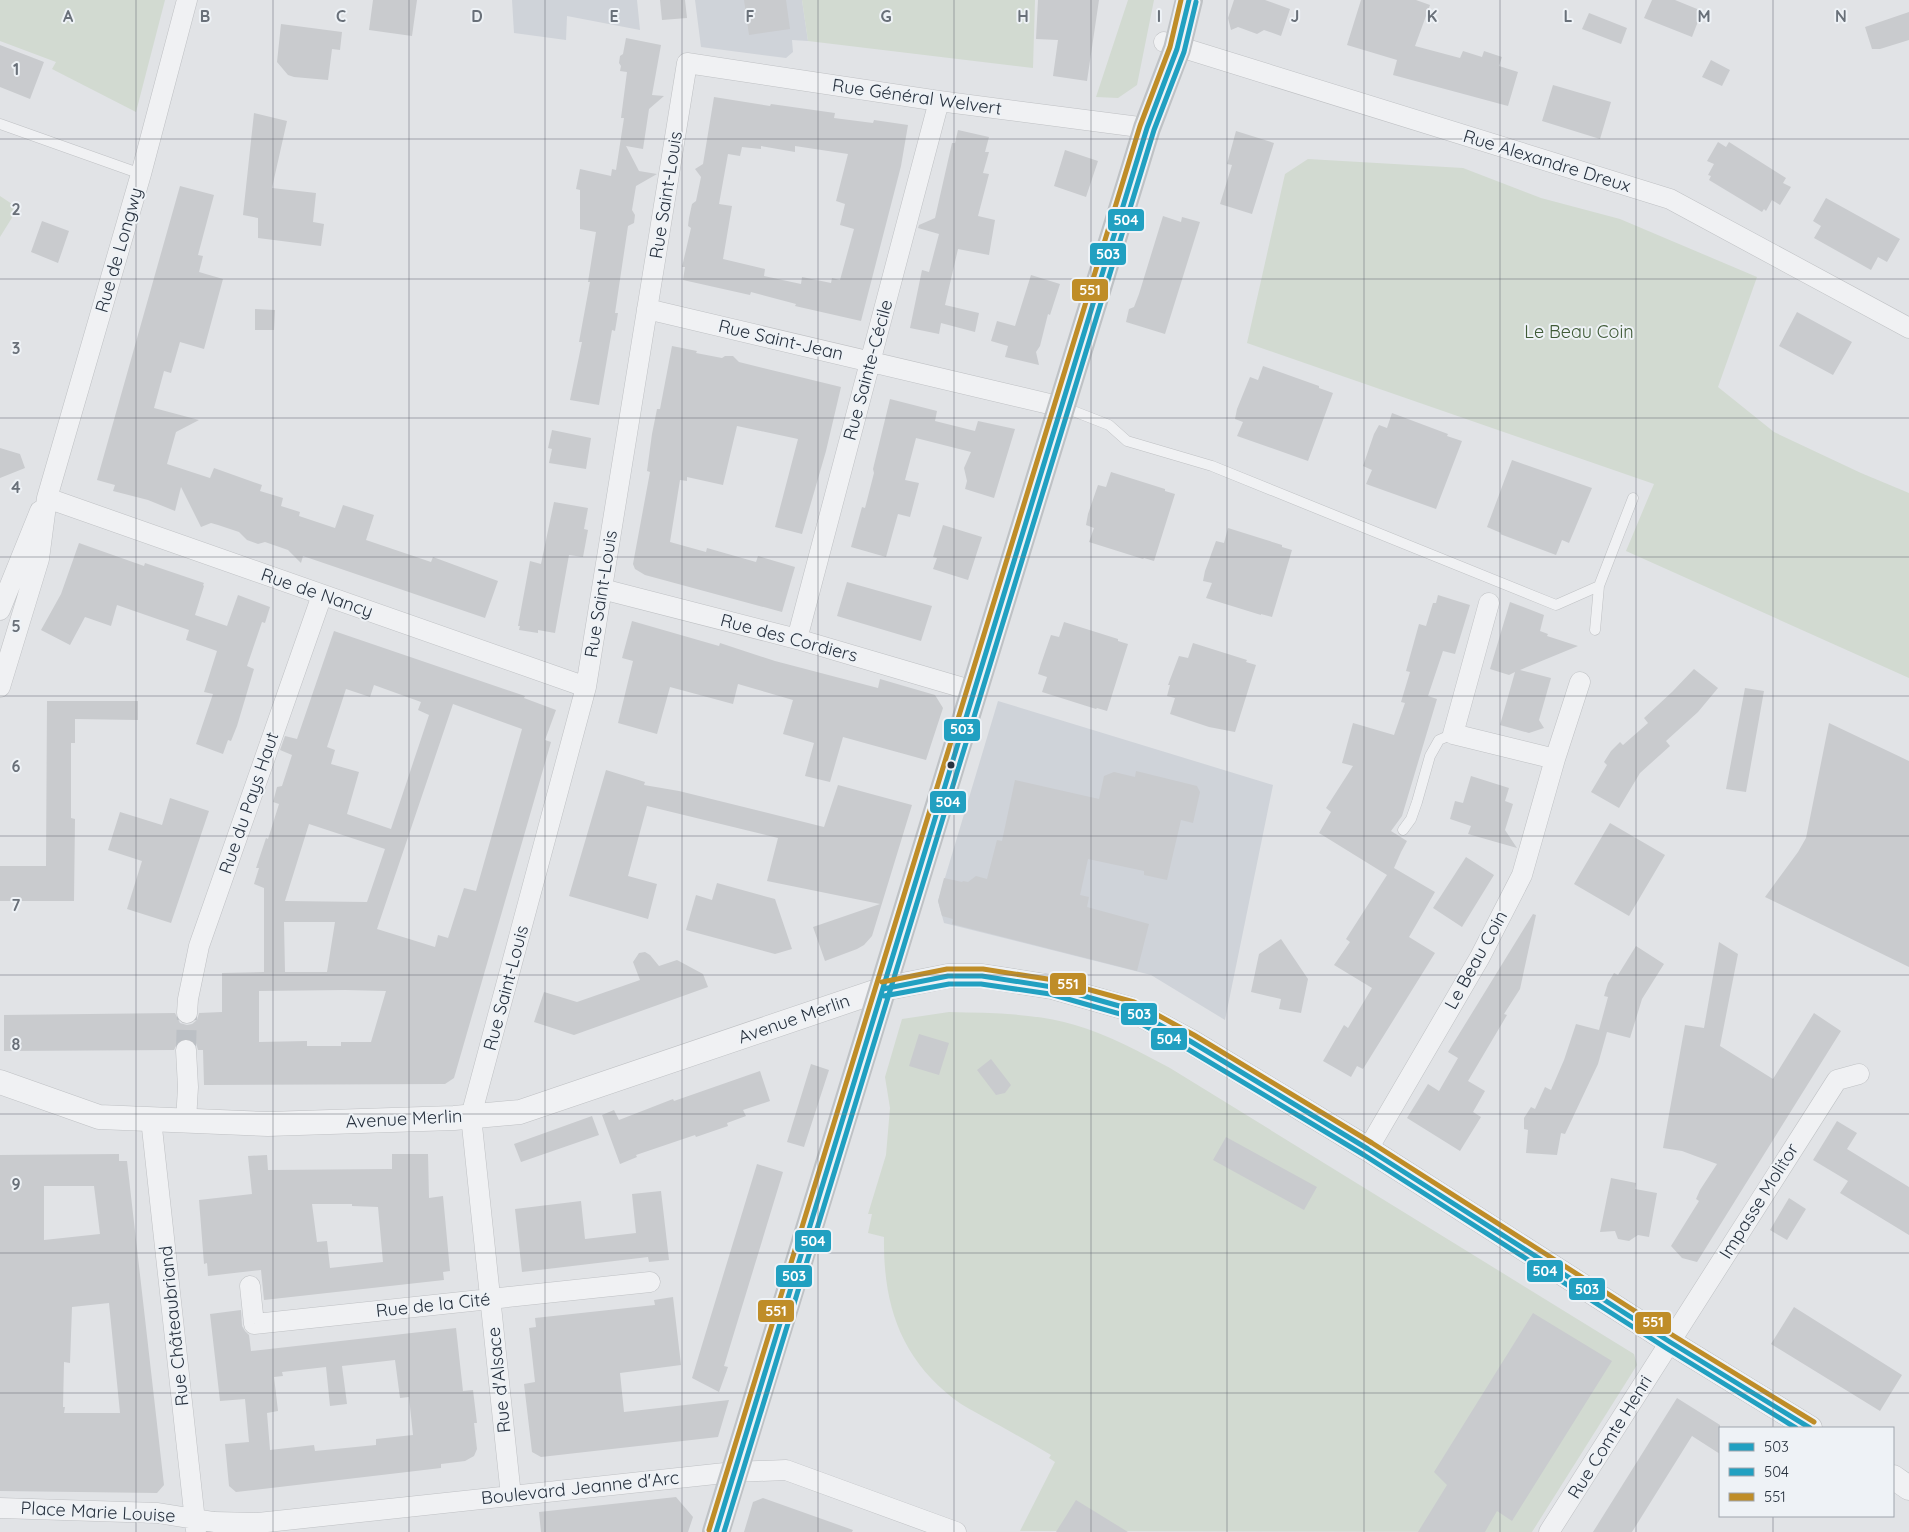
<svg xmlns="http://www.w3.org/2000/svg" width="1909" height="1532" font-family="Quicksand,sans-serif">
<style>
.built{fill:#cfd3d9}
.green{fill:#d2dad1}
.building{fill:#c9cbce;fill-rule:evenodd}
.lines{fill:none;stroke-linecap:round;stroke-linejoin:round}
.minor-tunnel{stroke:#bcc0c5;stroke-width:20;stroke-dasharray:20 10;stroke-linecap:butt}
.service-casing{stroke:#bfc1c4;stroke-width:11}
.minor-casing{stroke:#bfc1c4;stroke-width:21}
.tertiary-casing{stroke:#bfc1c4;stroke-width:25}
.service{stroke:#f0f1f3;stroke-width:10}
.minor{stroke:#f0f1f3;stroke-width:20}
.tertiary{stroke:#f0f1f3;stroke-width:24}
.secondary{stroke:#bfc2c5;stroke-width:28}
.bus-1-casing{stroke:#eef2f6;stroke-width:9}
.bus-2-casing{stroke:#eef2f6;stroke-width:9}
.bus-3-casing{stroke:#eef2f6;stroke-width:9}
.bus-1{stroke:#21a0c1;stroke-width:5}
.bus-2{stroke:#21a0c1;stroke-width:5}
.bus-3{stroke:#bf8d28;stroke-width:5}
.grid{fill:none;stroke:#697079;stroke-width:1;stroke-opacity:0.55}
.bus-dot{fill:#28323f;stroke:#eef2f6;stroke-width:2}
.labels{text-anchor:middle;stroke-width:4;stroke-linejoin:round;paint-order:stroke}
.street-label{font-size:18px;fill:#28323f;stroke:#eef2f6}
.park-label{font-size:18px;fill:#3f5a36;stroke:#eef2f6}
.grid-label{font-size:16px;text-anchor:middle;font-weight:bold;fill:#697079;stroke:#eef2f6;stroke-width:4;stroke-linejoin:round;paint-order:stroke}
.line-badge{stroke:#eef2f6;stroke-width:2}
.badge-label{font-size:14px;text-anchor:middle;font-weight:bold;fill:#fff}
</style>
<rect width="100%" height="100%" fill="#e1e3e6"/>
<path class="built" d="M512,0H637L640,30L567,16L566,40L514,33Z
M695,0H802L808,41L792,40L793,52L786,58L701,47Z
M998,701L1273,785L1225,1020L1151,975L944,923L938,901Z"/>
<path class="green" d="M0,0H165L136,112L52,69L56,62L0,41Z
M802,0H1035L1033,68L808,41Z
M1128,0H1154L1137,85L1118,98L1096,97Z
M1308,159L1463,168L1541,198L1620,219L1757,277L1718,387L1774,432L1861,473L1909,493V678L1626,551L1654,484L1247,343L1285,174Z
M0,196L18,208L0,237Z
M949,1012C991,1013 1035,1013 1075,1025C1109,1035 1140,1052 1170,1068L1634,1354L1637,1365L1532,1532L1020,1531L1055,1462L1049,1458L1051,1455C1029,1442 1006,1429 984,1417C974,1411 963,1406 954,1399C900,1357 883,1304 884,1237L868,1233L872,1214H868L886,1155L890,1108L885,1077L902,1019Z"/>
<path class="building" d="M373,0H417L412,36L369,30Z
M660,0H685L687,18L662,20Z
M744,0H786L790,29L749,35Z
M1038,0H1099L1087,81L1053,76L1058,40L1036,39Z
M1234,0H1265L1290,9L1281,36L1264,30L1257,34L1238,27L1231,30L1228,18Z
M1361,0H1416L1430,5L1415,46L1460,58L1463,51L1482,57L1484,51L1502,57L1499,66L1518,72L1508,106L1393,75L1397,60L1347,45Z
M1652,0H1675L1702,11L1692,37L1644,18Z
M1909,12V40L1880,49H1872L1865,27Z
M1589,13L1627,28L1621,44L1582,29Z
M281,24L342,32L340,50L332,49L328,80L294,77L288,75L277,62Z
M626,38L661,45L652,95L664,96L649,109L643,149L626,146L639,171L657,174L636,186L632,210L635,215L634,223L628,226L615,313H618L615,331L612,330L599,405L570,400L582,342H579L590,282H588L596,232L580,229V190L576,189L580,169L611,176L612,169L616,170L624,118H621L627,72L620,71L621,66L619,63L620,56L623,54Z
M0,45L44,62L30,99L0,87Z
M1711,60L1730,70L1722,86L1702,77Z
M1553,85L1611,102L1600,139L1542,121Z
M714,97L770,106L771,104L835,113L834,118L873,123L874,120L908,125L901,166L861,321L795,306L796,304L751,292L750,295L683,280L685,267H682L691,228L688,226L689,218L692,204L696,201L701,177L695,169L703,164ZM761,146L795,152V146L848,154L836,201L845,204L840,225L854,229L840,280L832,278L831,283L802,277L801,284L764,276L765,269L723,259L732,206L719,204L728,154L740,156L742,147L761,149Z
M254,113L287,121L272,188L316,193L313,222L324,224L321,246L258,238V218L243,215Z
M958,130L989,137L985,152H989L983,173L989,174L978,216L995,220L989,255L958,249L945,305L979,313L975,332L941,323L939,334L910,328L922,270L929,272L939,234L918,228L919,225L935,218L952,143H955Z
M1236,131L1274,143L1252,214L1220,204L1232,165L1227,164Z
M1718,142L1726,147L1729,142L1786,178L1783,183L1791,187L1780,205L1772,200L1766,211L1764,209L1762,212L1709,180L1711,176L1708,175L1714,164L1707,161Z
M1065,150L1098,161L1086,197L1054,186Z
M180,186L214,195L198,255L203,256L199,272L223,279L204,349L180,342L171,373L164,371L154,408L199,420L176,432L167,464L210,478L214,468L262,485L260,491L283,498L281,506L300,512L299,516L335,528L343,505L374,515L366,540L431,562L433,557L498,581L485,618L303,556L301,563L288,550L265,542L258,544L247,540L239,532L218,525L211,523L201,527L181,487L175,511L148,500L113,491L115,485L97,480Z
M1826,198L1900,239L1887,262L1878,257L1871,270L1814,238L1821,226L1813,221Z
M1163,216L1181,222L1182,217L1200,222L1165,334L1126,322L1129,309L1134,307L1139,294Z
M42,221L69,231L58,263L31,252Z
M1031,275L1060,284L1050,315L1048,314L1040,346L1036,352L1039,365L1005,357L1008,346L991,341L997,321L1015,326Z
M255,309L275,310L274,330H255Z
M1797,312L1852,342L1833,375L1779,346Z
M672,346L697,351L696,353L722,358L725,356H733L739,362L841,387L826,451L802,534L775,527L798,439L737,426L723,485L687,477V481L680,480L670,542L706,552L707,548L756,562L758,556L795,567L782,612L645,575L635,569L633,564L650,472L647,471L652,434L657,409H660Z
M1263,366L1319,386V388L1333,393L1308,461L1237,436L1243,422L1235,419L1237,409L1250,377L1258,380Z
M890,399L937,411L935,421L975,431L978,421L1015,429L994,498L965,489L967,481L964,468L971,452L916,438L905,480L919,483L910,517L898,514L886,557L851,547L862,507L865,508L874,473L873,469Z
M1392,413L1448,434L1447,436L1462,441L1436,509L1366,484L1372,470L1363,466L1374,434L1379,425L1387,428Z
M552,430L591,438L586,469L549,463L552,449L548,448Z
M0,448L20,454L25,468L0,478Z
M1512,460L1592,488L1569,543L1562,540L1556,555L1500,534L1501,533L1487,527Z
M1111,472L1165,489V491L1175,494L1154,561L1144,558L1143,559L1089,542L1094,528L1086,525L1088,514L1098,485L1106,487Z
M554,502L588,508L584,529L588,530L583,557L569,555L555,633L538,630V633L519,630L520,626H518L530,561L541,564Z
M943,525L982,537L968,580L933,569L937,558L933,557Z
M1228,528L1282,545V547L1292,550L1272,617L1261,614V615L1206,598L1212,583L1203,581L1205,571L1216,541L1224,543Z
M79,543L144,566L145,563L204,583L203,585L204,586L195,615L227,626L238,595L270,607L265,623L262,622L247,666L254,669L237,726L231,741L228,740L223,754L196,744L213,694L204,692L217,651L186,640L189,630L117,605L111,626L85,617L70,645L41,630L61,594Z
M847,582L932,606L921,641L837,616Z
M1438,595L1470,605L1455,654L1443,651L1428,696L1437,699L1402,816L1391,831L1407,841L1401,852L1394,868L1435,892L1409,937L1435,953L1363,1069L1357,1066L1351,1077L1323,1061L1344,1025L1348,1028L1372,988L1334,965L1350,942L1346,939L1387,875L1319,833L1331,812L1326,808L1353,766L1342,763L1353,723L1394,735L1405,703L1401,702L1410,672L1406,671L1419,624L1426,626L1433,603H1436Z
M1510,602L1544,615L1540,631L1548,634L1547,636L1578,646L1520,670L1551,678L1539,720L1544,728L1529,733L1500,725L1515,672L1509,675L1490,669Z
M632,621L719,646L720,643L775,661L878,688L880,679L935,695L943,708L926,760L843,737L830,782L805,776L814,743L783,734L793,700L738,684L733,704L670,687L657,734L618,723L633,661L622,658Z
M1064,622L1118,639V641L1128,644L1107,711L1097,708L1096,709L1042,692L1047,677L1038,674L1041,664L1051,635L1059,637Z
M334,631L525,696L524,698L556,710L545,740L551,742L454,1078L445,1084L204,1085L203,1050H198L196,1043L192,1040L186,1038L179,1040L174,1050L4,1051V1015L175,1013L180,1023L187,1025L192,1024L197,1020L199,1013L222,1012V973L264,972V888L254,884L259,868H256L266,838L268,839L279,804L273,802L277,787L282,786L292,755L280,750L285,736L297,739ZM374,685L421,702L418,710L429,715L391,829L347,814L359,772L331,764L335,750L327,747L346,689L370,697ZM453,704L522,729L476,891L464,888L448,938L438,935L435,947L377,929ZM309,824L385,849L367,902L285,901ZM284,922H335L327,972H285ZM259,991L345,990L386,991L371,1042H341V1046H307V1041L259,1042Z
M1193,643L1247,660L1246,662L1256,665L1235,732L1209,727L1170,714L1175,698L1167,696L1170,685H1168L1179,656L1188,658Z
M1694,669L1718,688L1698,712L1666,741L1670,746L1640,773L1619,808L1591,792L1607,765L1604,762L1611,751L1620,742L1623,745L1648,723L1644,718L1672,692Z
M1745,688L1764,691L1746,792L1726,789Z
M47,701H138V720L75,719V743H71V818L75,819L74,901H0V866H46Z
M1829,723L1909,761V967L1765,897L1798,852L1806,838Z
M606,770L645,782L644,785L679,791L824,827L838,785L912,805L872,936L864,945L857,949L825,961L813,927L880,904L767,881L778,838L647,806L628,876L657,884L648,919L569,896Z
M1136,771L1197,786L1200,792L1193,823L1181,820L1167,880L1144,875V871L1088,859L1080,895L1089,897L1087,907L1149,924L1137,971L952,924L953,919L942,916L938,901L944,878L962,882L963,881L968,882L976,876L987,879L997,840L1002,841L1015,780L1099,799L1104,776L1114,772L1135,777Z
M1471,776L1509,788L1505,801L1513,804L1505,830L1517,848L1468,834L1471,826L1450,819L1455,801L1463,803Z
M170,798L209,811L171,923L127,909L142,861L108,850L120,812L162,825Z
M1610,823L1665,855L1629,916L1574,884Z
M1466,857L1494,875L1462,927L1433,908Z
M717,883L775,899L792,949L775,954L686,930L696,895L712,900Z
M1533,914L1536,915L1520,989L1504,1014L1507,1015L1468,1081L1485,1091L1473,1112L1481,1117L1460,1151L1407,1118L1428,1084L1439,1091L1458,1058L1448,1052Z
M1281,939L1308,979L1301,1013L1279,1009L1281,999L1251,992L1259,954Z
M1719,942L1738,954L1720,1046L1773,1079L1814,1013L1841,1031L1697,1262L1682,1258L1671,1246L1699,1201L1696,1199L1700,1190L1717,1164L1682,1151L1663,1148L1685,1025L1704,1028Z
M1636,946L1664,964L1642,999L1630,1038L1607,1032L1598,1064L1565,1134L1561,1133L1557,1155L1526,1153L1528,1130L1524,1129V1118L1531,1107L1535,1109L1545,1087L1551,1090L1564,1060L1576,1024L1599,1030L1608,997L1604,996L1608,983L1614,973L1618,975Z
M645,952L650,955L659,966L677,960L703,974L708,987L574,1035L534,1022L544,992L577,1002L640,980L633,962L639,953Z
M919,1034L949,1043L939,1075L909,1066Z
M991,1059L1011,1085L1005,1093L996,1095L977,1070Z
M811,1064L829,1070L804,1147L787,1142Z
M760,1071L770,1101L743,1110L746,1116L727,1123L728,1126L696,1137L695,1135L636,1155L637,1157L620,1164L602,1115L614,1110L619,1120L673,1099L674,1101Z
M592,1116L599,1135L521,1162L514,1144Z
M1837,1121L1857,1133L1847,1149L1909,1187V1235L1840,1193L1848,1181L1813,1160Z
M1226,1137L1317,1187L1304,1210L1213,1160Z
M119,1154V1161H127L164,1485L157,1493L0,1491V1155ZM44,1186H94L100,1234L44,1240ZM109,1303L120,1413H64L65,1407H63L64,1362L70,1363L72,1307Z
M392,1154H428L429,1198L443,1196L450,1271L443,1272L444,1280L264,1300L261,1270L208,1276L207,1263L204,1264L199,1200L252,1194L248,1156L267,1155L268,1170L392,1169ZM312,1204H352V1206L378,1207L383,1262L330,1268L327,1241L317,1242Z
M757,1164L783,1172L724,1366L728,1367L719,1392L692,1378Z
M1611,1178L1636,1183L1635,1189L1657,1193L1649,1237L1638,1235L1629,1241L1618,1239L1615,1231L1600,1232Z
M661,1191L669,1260L649,1262L648,1257L522,1272L515,1209L581,1201L585,1239L636,1233L632,1194Z
M1789,1198L1806,1209L1787,1240L1770,1230Z
M673,1297L681,1365L620,1373L624,1412L729,1400L718,1437L541,1457L532,1452L524,1384L535,1382L529,1328L536,1327L535,1318L655,1305L654,1300Z
M1794,1307L1902,1375L1880,1411L1771,1344Z
M241,1310L242,1326L245,1331L249,1335L251,1351L456,1328L463,1391L473,1390L477,1423H474L477,1449L474,1456L465,1461L441,1464V1468L236,1492L229,1486L225,1444L249,1442L245,1399L220,1401L210,1314ZM395,1360L400,1398L409,1397L413,1435L376,1439V1445L315,1451L314,1445L270,1450L267,1413L278,1411L274,1377L283,1376L282,1372L326,1367L330,1406L347,1404L342,1366Z
M1533,1313L1612,1361L1512,1521L1497,1511L1485,1532H1418L1447,1485L1434,1472Z
M1677,1398L1720,1425V1454L1692,1436L1632,1532H1593Z
M676,1497L693,1517L688,1532H541L539,1512Z
M763,1498L853,1530L852,1532H744L753,1502Z
M1076,1500L1128,1532H1056Z"/>
<g class="lines">
<path class="minor-tunnel" d="M186,1050L187,1013"/>
<g class="service-casing">
<path id="service" d="M0,124L141,174
M1063,407L1109,425L1127,441L1212,466L1556,605L1599,586L1633,498
M1595,630L1599,586
M1403,830L1411,819L1417,802L1430,756L1439,740L1453,734"/>
</g>
<g class="minor-casing">
<path id="minor" d="M1164,42L1670,199L1909,328
M647,309L1062,407
M47,498L586,687
M602,589L797,639L974,691
M1489,603L1453,734L1555,759
M0,610L40,511
M797,639L939,101
M0,687L39,559L47,498L141,174L187,0
M187,1013L188,999L199,946L322,595
M186,1050L188,1087L186,1121
M151,1119L196,1530
M1368,1149L1480,957L1522,875L1555,759L1580,682
M250,1286L254,1324L650,1282
M511,1496L471,1116L586,687L687,63L939,101L1147,128
M0,1508L158,1513L214,1522L258,1523L734,1472L786,1470L956,1532
M1549,1532L1837,1080L1859,1074"/>
</g>
<g class="tertiary-casing">
<path id="tertiary" d="M0,1082L99,1117L268,1124L454,1118L520,1112L883,989L948,976H982L1052,987L1130,1009L1190,1041L1368,1149L1670,1342L1810,1428
M1893,1477L1909,1488"/>
</g>
<use href="#service" class="service"/>
<use href="#minor" class="minor"/>
<use href="#tertiary" class="tertiary"/>
<path class="secondary" d="M716,1532L1147,128L1177,49L1189,0"/>
<g class="bus-1-casing">
<path id="bus-1" d="M883,989L948,976H982L1052,987L1130,1009L1190,1041L1368,1149L1670,1342L1810,1428
M716,1532L1147,128L1177,49L1189,0"/>
</g>
<g class="bus-2-casing">
<path id="bus-2" d="M884,996L949,984H981L1050,994L1127,1016L1186,1048L1364,1155L1666,1348L1796,1428
M724,1532L1154,130L1184,52L1196,2"/>
</g>
<g class="bus-3-casing">
<path id="bus-3" d="M882,982L947,969H983L1054,980L1134,1002L1194,1035L1372,1143L1674,1336L1814,1422
M709,1530L1140,126L1170,47L1181,0"/>
</g>
<use href="#bus-1" class="bus-1"/>
<use href="#bus-2" class="bus-2"/>
<use href="#bus-3" class="bus-3"/>
</g>
<path class="grid" d="M136,0V1532M273,0V1532M409,0V1532M545,0V1532M682,0V1532M818,0V1532M954,0V1532M1091,0V1532M1227,0V1532M1364,0V1532M1500,0V1532M1636,0V1532M1773,0V1428M0,139H1909M0,279H1909M0,418H1909M0,557H1909M0,696H1909M0,836H1909M0,975H1909M0,1114H1909M0,1253H1909M0,1393H1909M1773,1516V1532"/>
<circle class="bus-dot" cx="951" cy="765" r="4.5"/>
<g class="labels">
<g class="street-label">
<text transform="translate(917 97) rotate(8)" y="6">Rue Général Welvert</text>
<text transform="translate(1547 161) rotate(17)" y="6">Rue Alexandre Dreux</text>
<text transform="translate(666 195) rotate(-81)" y="6">Rue Saint-Louis</text>
<text transform="translate(119 250) rotate(-74)" y="6">Rue de Longwy</text>
<text transform="translate(781 340) rotate(13)" y="6">Rue Saint-Jean</text>
<text transform="translate(868 370) rotate(-75)" y="6">Rue Sainte-Cécile</text>
<text transform="translate(317 593) rotate(19)" y="6">Rue de Nancy</text>
<text transform="translate(601 594) rotate(-81)" y="6">Rue Saint-Louis</text>
<text transform="translate(789 638) rotate(15)" y="6">Rue des Cordiers</text>
<text transform="translate(249 803) rotate(-71)" y="6">Rue du Pays Haut</text>
<text transform="translate(1476 960) rotate(-61)" y="6">Le Beau Coin</text>
<text transform="translate(506 988) rotate(-75)" y="6">Rue Saint-Louis</text>
<text transform="translate(794 1019) rotate(-19)" y="6">Avenue Merlin</text>
<text transform="translate(404 1119) rotate(-3)" y="6">Avenue Merlin</text>
<text transform="translate(1759 1201) rotate(-58)" y="6">Impasse Molitor</text>
<text transform="translate(433 1305) rotate(-6)" y="6">Rue de la Cité</text>
<text transform="translate(174 1326) rotate(-96)" y="6">Rue Châteaubriand</text>
<text transform="translate(499 1380) rotate(-96)" y="6">Rue d'Alsace</text>
<text transform="translate(1610 1437) rotate(-58)" y="6">Rue Comte Henri</text>
<text transform="translate(580 1488) rotate(-6)" y="6">Boulevard Jeanne d'Arc</text>
<text transform="translate(98 1512) rotate(3)" y="6">Place Marie Louise</text>
</g>
<g class="park-label">
<text x="1579" y="338">Le Beau Coin</text>
</g>
</g>
<g class="grid-label">
<text x="68" y="22">A</text>
<text x="205" y="22">B</text>
<text x="341" y="22">C</text>
<text x="477" y="22">D</text>
<text x="614" y="22">E</text>
<text x="750" y="22">F</text>
<text x="886" y="22">G</text>
<text x="1023" y="22">H</text>
<text x="1159" y="22">I</text>
<text x="1295" y="22">J</text>
<text x="1432" y="22">K</text>
<text x="1568" y="22">L</text>
<text x="1704" y="22">M</text>
<text x="1841" y="22">N</text>
<text x="16" y="75">1</text>
<text x="16" y="215">2</text>
<text x="16" y="354">3</text>
<text x="16" y="493">4</text>
<text x="16" y="632">5</text>
<text x="16" y="772">6</text>
<text x="16" y="911">7</text>
<text x="16" y="1050">8</text>
<text x="16" y="1190">9</text>
</g>
<g class="line-badge">
<rect x="1107" y="208" width="38" height="24" rx="5" fill="#21a0c1"/>
<rect x="1089" y="242" width="38" height="24" rx="5" fill="#21a0c1"/>
<rect x="1071" y="278" width="38" height="24" rx="5" fill="#bf8d28"/>
<rect x="943" y="718" width="38" height="24" rx="5" fill="#21a0c1"/>
<rect x="929" y="790" width="38" height="24" rx="5" fill="#21a0c1"/>
<rect x="1049" y="972" width="38" height="24" rx="5" fill="#bf8d28"/>
<rect x="1120" y="1002" width="38" height="24" rx="5" fill="#21a0c1"/>
<rect x="1150" y="1027" width="38" height="24" rx="5" fill="#21a0c1"/>
<rect x="794" y="1229" width="38" height="24" rx="5" fill="#21a0c1"/>
<rect x="1526" y="1259" width="38" height="24" rx="5" fill="#21a0c1"/>
<rect x="775" y="1264" width="38" height="24" rx="5" fill="#21a0c1"/>
<rect x="1568" y="1277" width="38" height="24" rx="5" fill="#21a0c1"/>
<rect x="757" y="1299" width="38" height="24" rx="5" fill="#bf8d28"/>
<rect x="1634" y="1311" width="38" height="24" rx="5" fill="#bf8d28"/>
</g>
<g class="badge-label">
<text x="1126" y="225">504</text>
<text x="1108" y="259">503</text>
<text x="1090" y="295">551</text>
<text x="962" y="734">503</text>
<text x="948" y="807">504</text>
<text x="1068" y="989">551</text>
<text x="1139" y="1019">503</text>
<text x="1169" y="1044">504</text>
<text x="813" y="1246">504</text>
<text x="1545" y="1276">504</text>
<text x="794" y="1281">503</text>
<text x="1587" y="1294">503</text>
<text x="776" y="1316">551</text>
<text x="1653" y="1327">551</text>
</g>
<rect x="1719" y="1427" width="175" height="90" fill="#eef2f6" stroke="#9fa5ad"/>
<rect x="1729" y="1443" width="25" height="8" fill="#21a0c1" stroke="#9fa5ad"/>
<text x="1764" y="1452" font-size="15" fill="#28323f">503</text>
<rect x="1729" y="1468" width="25" height="8" fill="#21a0c1" stroke="#9fa5ad"/>
<text x="1764" y="1477" font-size="15" fill="#28323f">504</text>
<rect x="1729" y="1493" width="25" height="8" fill="#bf8d28" stroke="#9fa5ad"/>
<text x="1764" y="1502" font-size="15" fill="#28323f">551</text>
</svg>
